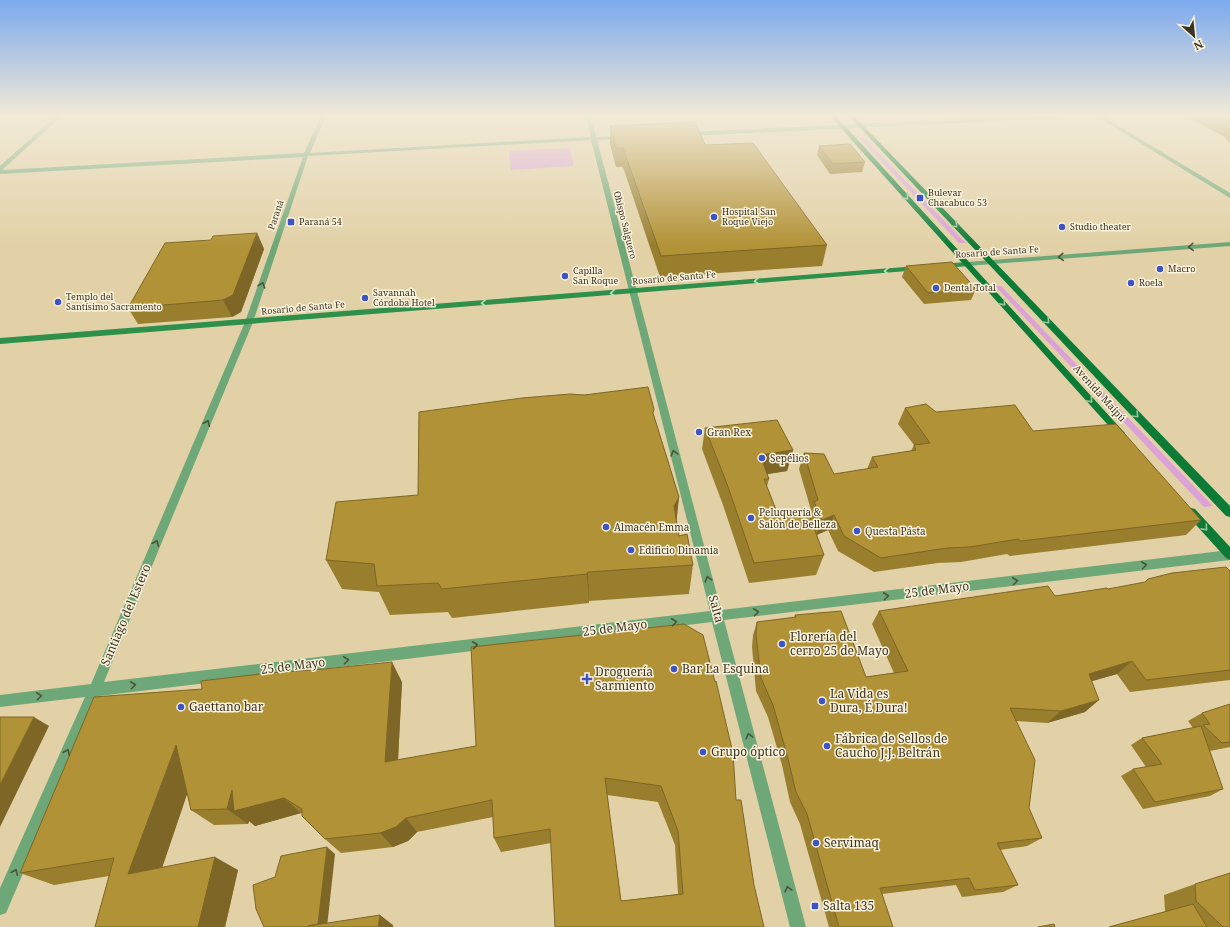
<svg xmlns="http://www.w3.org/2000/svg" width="1230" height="927" font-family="'Noto Serif',serif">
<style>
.green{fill:#dca2d7}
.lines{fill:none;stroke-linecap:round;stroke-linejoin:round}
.street{fill:#6ea778;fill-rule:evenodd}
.secondary{fill:#2e904a;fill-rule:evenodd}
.primary{fill:#0c7b36;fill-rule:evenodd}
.wall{fill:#997e2e;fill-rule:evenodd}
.shaded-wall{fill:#7d6626}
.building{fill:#b29236;stroke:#7d6626;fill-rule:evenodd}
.oneway{stroke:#9cc39a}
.oneway2{stroke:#4a563c}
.oneway3{stroke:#c8dab8}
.poi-dot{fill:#3b55c7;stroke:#fcf3dd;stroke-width:1.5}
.labels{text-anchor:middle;stroke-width:3;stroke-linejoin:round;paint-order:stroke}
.far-poi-label{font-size:9px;fill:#3a3322;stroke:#fcf3dd;text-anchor:start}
.far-street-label{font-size:9px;fill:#3a3322;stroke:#fcf3dd}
.street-label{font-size:10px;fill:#3a3322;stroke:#fcf3dd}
.poi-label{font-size:10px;fill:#3a3322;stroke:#fcf3dd;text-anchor:start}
.near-street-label{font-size:12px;fill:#3a3322;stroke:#fcf3dd}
.near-poi-label{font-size:12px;fill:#3a3322;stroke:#fcf3dd;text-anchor:start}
</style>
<rect width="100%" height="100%" fill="#e2d1a6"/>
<path class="green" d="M859,138H864L966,243H959Z
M570,148L574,166L511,170L509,151Z
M995,286H1001L1213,506L1204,507Z"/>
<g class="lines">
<path class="street" d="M56,116H62L2,170L304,153L321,116H326L310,153L591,137L586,116H591L596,137L625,136V138L623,139L597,140L721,610L1230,550V560L724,620L806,927H790L712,622L99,696L6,913L0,915V888L85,697L0,707V695L91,684L245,322L303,157L0,174V166ZM591,140L710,611L104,682L253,322L308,156Z
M1030,116H1063L1060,118L687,136L684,134L687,132Z
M1096,116H1102L1230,193V198Z
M1230,242V246L967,266L963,264L967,262Z"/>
<path class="secondary" d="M967,262H970V266L941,268L937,266L941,264Z
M917,266H920V270L0,344V338Z"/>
<path class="primary" d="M830,116H836L1123,431L1125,433L1123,435H1117Z
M849,116H854L1230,506V517L1226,516Z
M1191,508L1195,509L1230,547V560L1226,558L1187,515L1186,512L1187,509Z"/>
</g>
<path class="wall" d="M1185,116H1230V143L1225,137Z
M610,126L705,145L827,245L822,266L660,277L623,167H616L610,144Z
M819,146L865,162L862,172L830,174L817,155Z
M257,233L264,249L241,312L232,317L138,324L128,308L211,240Z
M906,266L976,289L971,300L924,304L902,277Z
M905,408L936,412L1033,431L1201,520L1186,535L1010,556L1007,554L961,562L938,563L874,572L838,551L828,530L817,535L824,555L816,575L749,583L723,505L702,449L705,428L793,450L787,471L767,474L769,479L767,486L778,515H809L811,510L799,469L804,453L834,474L867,469L872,457L911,451L914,445L898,424Z
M654,416L679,497L676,520L679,536L693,565L689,594L589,601V603L452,618L448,612L390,615L379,592L342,589L326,560L418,495Z
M1230,571V680L1130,692L1117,674L1092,681L1085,712L1047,723L1016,721L1029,808L1042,838L1027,846L1000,850L1018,885L1003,892L962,897L956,885L882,894L893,927H829L800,824L790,802L782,765L768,717L756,691L752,647L753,635L757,622L794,618L795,615L866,677L894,673L872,624L879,611L1055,596L1108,589Z
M402,682L398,760L476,746L736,800L754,885L555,927L551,843L501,852L494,838L493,817L417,832L408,841L393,847L341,853L325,839L301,813L255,826L249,821L248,824L214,825L191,810L187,793L162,867L238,870L225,927H95L109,876L54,885L20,873ZM607,795L658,802L675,845L678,894L621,901Z
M1230,704V747L1210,751L1223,789L1210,796L1143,809L1121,776L1133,769L1146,767L1131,745L1142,738L1193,728L1188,721L1202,713Z
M1195,884L1230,927H1109L1165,912V911L1164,895Z"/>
<path class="shaded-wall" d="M257,233L264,249L241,312L232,317L223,300Z
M793,450L787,471L756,476L760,455Z
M679,497L676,527L674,506Z
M834,515L828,530L816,535L822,520Z
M588,572L589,601V603L587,574Z
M1132,661L1117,674L1075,686L1089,674Z
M392,662L402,682L397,779L385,762Z
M1099,700L1085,712L1047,723L1061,711Z
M34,717L49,726L0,827V785Z
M176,745L198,762L156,886L128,874Z
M232,790L284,798L301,813L255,826L249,821L248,824L227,809Z
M406,818L417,832L408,841L393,847L380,833Z
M327,847L335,854L327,927H317Z
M215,857L238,870L225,927H198Z
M380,915L393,925V927H378Z"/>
<path class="building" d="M695,122L705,145L753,143L827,245L661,256L623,148H616L610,126Z
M850,144L865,162L833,164L819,146Z
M257,233L233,295L223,300L128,308L165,243L211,240L213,236Z
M952,262L976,289L928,293L906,266Z
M648,387L654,409L653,413L679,497L674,506L679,536L687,534L693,565L588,572L587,574L442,589L438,583L377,586L374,564L326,560L336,502L418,495L419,412L522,398L570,394L584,395Z
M926,404L936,412L1015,405L1033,431L1116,424L1201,520L1021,541L1018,539L970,547L947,548L881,558L844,536L834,515L822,520L814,502L818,500L804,453L824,454L834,474L878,467L872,457L916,450L914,445L930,443L905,408Z
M777,420L793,450L760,455L769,479H764L778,515L808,512L824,555L754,563L727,484L705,428Z
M1226,567L1230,571V670L1146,680L1132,661L1089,674L1099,700L1061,711L1010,708L1035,760L1029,808L1042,838L997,843L1018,885L975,890L969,878L880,888L893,927H839L807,814L796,792L787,755L773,705L761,678L756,635L757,622L796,617L795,615L841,611L866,677L908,671L879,611L1048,586L1055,596L1107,588L1108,589L1145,582L1148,579L1172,573Z
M684,624L703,635L715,682L716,681L733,753L736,800H741L754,885L764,927H555L550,829L494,838L492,800L406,818L396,827L380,833L325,839L302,816V809L284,798L234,811L232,790L227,809L191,810L176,745L128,874L215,857L198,927H95L114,858L20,873L94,697L202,689L201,681L269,673L324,669L392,662L385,762L476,746L471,647ZM605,778L661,786L678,831L683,894L621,901Z
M1230,704V742L1222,743L1203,725L1210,724L1202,713Z
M0,717H34L0,785Z
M1201,726L1223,789L1155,802L1133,769L1162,764L1142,738Z
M327,847L318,924L308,926L307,927H264L256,909L253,885L275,877L281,856Z
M1230,873V927H1223L1196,901L1195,884Z
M1193,904L1207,927H1109Z
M380,915L378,927H307L308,926Z
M1054,924L1055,927H1038Z"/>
<defs><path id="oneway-chevron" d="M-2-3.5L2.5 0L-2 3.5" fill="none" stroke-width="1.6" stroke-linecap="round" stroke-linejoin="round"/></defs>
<g class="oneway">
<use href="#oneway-chevron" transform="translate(906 197) rotate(48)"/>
<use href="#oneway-chevron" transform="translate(955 225) rotate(46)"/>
<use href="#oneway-chevron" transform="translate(1003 303) rotate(48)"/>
<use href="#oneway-chevron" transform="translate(1047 321) rotate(46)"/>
<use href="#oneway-chevron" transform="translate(1090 400) rotate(48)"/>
<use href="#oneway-chevron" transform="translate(1136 415) rotate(46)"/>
<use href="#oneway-chevron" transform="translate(1205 528) rotate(48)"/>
</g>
<g class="oneway2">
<use href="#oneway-chevron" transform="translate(1191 247) rotate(176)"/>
<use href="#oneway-chevron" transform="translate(1061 257) rotate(176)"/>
<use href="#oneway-chevron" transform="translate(262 285) rotate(-71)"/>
<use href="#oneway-chevron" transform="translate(207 423) rotate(-67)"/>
<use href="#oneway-chevron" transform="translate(674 453) rotate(-105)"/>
<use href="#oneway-chevron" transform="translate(156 543) rotate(-67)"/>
<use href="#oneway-chevron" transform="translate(1144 565) rotate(-7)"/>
<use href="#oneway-chevron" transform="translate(708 579) rotate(-105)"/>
<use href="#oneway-chevron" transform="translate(1015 581) rotate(-7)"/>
<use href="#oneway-chevron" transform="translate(886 596) rotate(-7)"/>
<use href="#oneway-chevron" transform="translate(756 612) rotate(-7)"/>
<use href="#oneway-chevron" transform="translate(674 622) rotate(-7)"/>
<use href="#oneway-chevron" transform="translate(475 645) rotate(-7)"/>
<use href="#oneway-chevron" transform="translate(346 660) rotate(-7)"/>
<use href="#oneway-chevron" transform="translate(133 685) rotate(-7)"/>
<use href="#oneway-chevron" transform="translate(39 696) rotate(-7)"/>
<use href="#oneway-chevron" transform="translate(749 736) rotate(-104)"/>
<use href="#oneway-chevron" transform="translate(67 752) rotate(-67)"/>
<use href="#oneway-chevron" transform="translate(15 872) rotate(-67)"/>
<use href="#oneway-chevron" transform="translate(788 889) rotate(-104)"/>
</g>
<g class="oneway3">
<use href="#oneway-chevron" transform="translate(887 271) rotate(175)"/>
<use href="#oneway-chevron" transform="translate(757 281) rotate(175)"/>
<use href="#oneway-chevron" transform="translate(613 293) rotate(175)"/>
<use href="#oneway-chevron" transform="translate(484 303) rotate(175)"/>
</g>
<linearGradient id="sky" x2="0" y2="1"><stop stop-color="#7ca9ee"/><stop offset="0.47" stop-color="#f2ead7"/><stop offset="1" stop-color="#f2ead7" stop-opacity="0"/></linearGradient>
<rect width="1230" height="246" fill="url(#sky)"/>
<g class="poi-dot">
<rect x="916" y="194" width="8" height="8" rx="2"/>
<circle cx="714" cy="217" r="4"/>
<rect x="287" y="218" width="8" height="8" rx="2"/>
<circle cx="1062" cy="227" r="4"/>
<circle cx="1160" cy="269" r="4"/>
<circle cx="565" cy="276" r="4"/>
<circle cx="1131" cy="283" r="4"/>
<circle cx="936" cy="288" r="4"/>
<circle cx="365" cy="298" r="4"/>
<circle cx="58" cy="302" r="4"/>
<circle cx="699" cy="432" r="4"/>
<circle cx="762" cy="458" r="4"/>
<circle cx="751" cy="518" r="4"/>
<circle cx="606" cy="527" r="4"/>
<circle cx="857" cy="531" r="4"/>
<circle cx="631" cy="550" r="4"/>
<circle cx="782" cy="644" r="4"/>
<circle cx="674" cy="669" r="4"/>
<path d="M585 673h4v4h4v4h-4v4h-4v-4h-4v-4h4z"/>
<circle cx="822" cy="701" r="4"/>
<circle cx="181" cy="707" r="4"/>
<circle cx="827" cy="746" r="4"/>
<circle cx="703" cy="752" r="4"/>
<circle cx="816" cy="843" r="4"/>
<rect x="811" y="902" width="8" height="8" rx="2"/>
</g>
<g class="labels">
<g class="far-poi-label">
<text x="928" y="196">Bulevar<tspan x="928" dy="10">Chacabuco 53</tspan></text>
<text x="722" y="215">Hospital San<tspan x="722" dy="10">Roque Viejo</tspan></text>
<text x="299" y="225">Paraná 54</text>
<text x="1070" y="230">Studio theater</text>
<text x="1168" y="272">Macro</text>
<text x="573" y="274">Capilla<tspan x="573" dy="10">San Roque</tspan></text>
<text x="1139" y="286">Roela</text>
<text x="944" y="291">Dental Total</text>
<text x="373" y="296">Savannah<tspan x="373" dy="10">Córdoba Hotel</tspan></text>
<text x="66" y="300">Templo del<tspan x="66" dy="10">Santísimo Sacramento</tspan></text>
</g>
<g class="far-street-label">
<text transform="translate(276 215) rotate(-71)" y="3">Paraná</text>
<text transform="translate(625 225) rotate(76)" y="3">Obispo Salguero</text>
<text transform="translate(997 252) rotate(-4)" y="3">Rosario de Santa Fe</text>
<text transform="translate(674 278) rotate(-5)" y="3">Rosario de Santa Fe</text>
<text transform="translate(303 308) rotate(-5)" y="3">Rosario de Santa Fe</text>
</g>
<g class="street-label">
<text transform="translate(1100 393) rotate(48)" y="4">Avenida Maipú</text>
</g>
<g class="poi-label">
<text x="707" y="436">Gran Rex</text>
<text x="770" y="462">Sepélios</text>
<text x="759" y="516">Peluquería &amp;<tspan x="759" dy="12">Salón de Belleza</tspan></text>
<text x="614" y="531">Almacén Emma</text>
<text x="865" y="535">Questa Pásta</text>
<text x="639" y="554">Edificio Dinamia</text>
</g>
<g class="near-street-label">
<text transform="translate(937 590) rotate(-7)" y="4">25 de Mayo</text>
<text transform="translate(716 609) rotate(75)" y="4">Salta</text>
<text transform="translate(126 615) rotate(-67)" y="4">Santiago del Estero</text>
<text transform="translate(615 628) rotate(-7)" y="4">25 de Mayo</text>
<text transform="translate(293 666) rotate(-7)" y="4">25 de Mayo</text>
</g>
<g class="near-poi-label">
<text x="790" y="641">Florería del<tspan x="790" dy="14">cerro 25 de Mayo</tspan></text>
<text x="682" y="673">Bar La Esquina</text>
<text x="595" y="676">Droguería<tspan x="595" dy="14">Sarmiento</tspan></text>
<text x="830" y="698">La Vida es<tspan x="830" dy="14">Dura, É Dura!</tspan></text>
<text x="189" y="711">Gaettano bar</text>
<text x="835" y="743">Fábrica de Sellos de<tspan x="835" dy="14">Caucho J.J. Beltrán</tspan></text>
<text x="711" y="756">Grupo óptico</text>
<text x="824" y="847">Servimaq</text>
<text x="823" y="910">Salta 135</text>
</g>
</g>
<g transform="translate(1194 36) rotate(153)" stroke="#fcf3dd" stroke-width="3" paint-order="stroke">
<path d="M0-3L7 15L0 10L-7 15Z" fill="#3a3322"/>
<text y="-6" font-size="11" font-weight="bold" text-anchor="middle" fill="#3a3322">N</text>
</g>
</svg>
